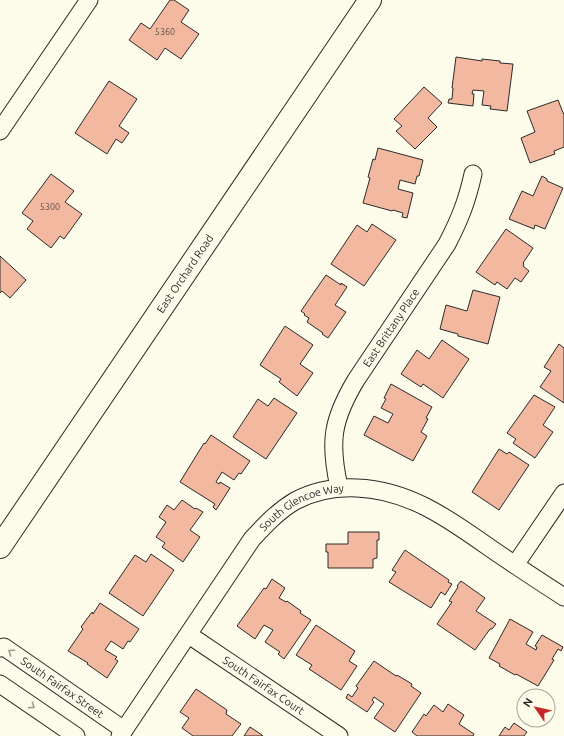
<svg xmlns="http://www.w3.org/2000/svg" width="564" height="736" font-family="Ubuntu,sans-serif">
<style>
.building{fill:#f2b8a0;stroke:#2b2b2b}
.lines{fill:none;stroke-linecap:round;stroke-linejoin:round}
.street-casing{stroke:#2b2b2b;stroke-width:19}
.secondary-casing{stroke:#2b2b2b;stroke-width:24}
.street{stroke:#fdfbea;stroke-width:17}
.secondary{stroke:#fdfbea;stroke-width:22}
.oneway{stroke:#9e9d94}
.labels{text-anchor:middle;stroke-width:3;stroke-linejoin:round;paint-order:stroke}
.number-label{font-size:9px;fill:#5d4e48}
.street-label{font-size:11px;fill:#2b2b2b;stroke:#fdfbea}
</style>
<rect width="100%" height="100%" fill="#fdfbea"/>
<path class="building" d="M170,0H174L189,10L181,22L199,34L181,59L165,48L157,60L129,40L141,23L150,29Z
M456,57L482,61V59L500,61V63L513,64L507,111L490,109L491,106L482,105L484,91L473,90L472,94H474L473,106L448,103L449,99H452L453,88H452Z
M109,81L137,99L119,126L129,133L122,143L116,139L107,154L75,133Z
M424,87L442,103L428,118L437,127L415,149L396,131L402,126L394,119Z
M558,100L564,115V147L554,151L555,154L530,163L521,138L535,132L527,111Z
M378,148L423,160L419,176H417L415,184L400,180L398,189L413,193L407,218L402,217L403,213L393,210L392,211L363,203L370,178L368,177L373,159L375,160Z
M51,174L74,191L65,202L82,214L64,239L60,236L51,248L27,229L33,221L22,213Z
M542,176L547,179V181L563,188L545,229L535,225L534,229L509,219L522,191L533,196Z
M372,224L396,240L364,286L331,264L357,225L367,232Z
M506,229L533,248L523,263L524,264L523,266L529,271L521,282L515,278L507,289L497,282L495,285L476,272Z
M0,256L26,280L10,298L2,291L0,293Z
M326,275L341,285V283L347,287L335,305L346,312L328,338L322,334L323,333L307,322L309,318L304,315L305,314L301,311Z
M473,290L500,297L488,344L458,336V334L440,329L446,305L467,311Z
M285,326L313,345L300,364L313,373L297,396L279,382L281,379L260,365Z
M442,340L469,359L443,398L423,384L421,387L401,374L417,350L429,359Z
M559,344L564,348V403L540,387L551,371L544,367Z
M391,384L432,407L426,418L428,419L421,432L427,436L413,461L364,435L374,416L388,423L393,414L381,408L386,399L384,398Z
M534,395L555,407L543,425L553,432L535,458L513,443L516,439L507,433Z
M274,398L297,413L266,459L233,437L258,399L268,406Z
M211,435L250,461L241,474L239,473L234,480L222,472L216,482L219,484L220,482L230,488L216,510L213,507L215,504L180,482L204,443L205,444Z
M499,449L507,454L509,452L529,465L499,510L472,492Z
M182,500L195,509L196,508L203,512L190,530L200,537L183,562L162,547L165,543L156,537L166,522L159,517L167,505L174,510Z
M348,532H379V540H377V558L373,559V568H328V552H326V544H348Z
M405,550L449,580L448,582L452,584L445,595L441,592L431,608L389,582L396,572L392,570Z
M151,554L174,570L143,616L109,593L135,555L146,562Z
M272,579L285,588L279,598L286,602L287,601L301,611L300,613L311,620L284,659L278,654L280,652L265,642L273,630L264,625L255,639L237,626L264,588L266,589Z
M461,581L485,598L476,611L496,624L492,629H490L475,650L437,624L452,602L449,601L458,587L457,586Z
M100,603L139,629L130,642L128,641L123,649L111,641L105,650L117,657L115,659L118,661L107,678L87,664L88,663L68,651L83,629L81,627L92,612L93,614Z
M510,619L533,632L526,644L536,650L537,647L535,646L542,635L563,647L561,651L558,649L552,659L554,660L538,686L516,674L515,675L499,666L500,664L489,658Z
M316,625L355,651L349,661L357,666L341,690L309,669L312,665L296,655Z
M374,661L396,676L397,675L412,684L411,686L421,693L395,732L374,718L384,704L374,697L372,700L374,702L367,712L346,698L348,694L352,697L358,688L356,686Z
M196,689L227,710L226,714L241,724L232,736H193L182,728L189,718L180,712Z
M448,704L464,715L459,724L474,734L473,736H417L412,732L424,714L426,716L434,705L443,712Z
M514,723L527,732L524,736H499L505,727L509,730Z
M250,727L262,735L263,736H244Z"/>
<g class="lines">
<g class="street-casing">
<g id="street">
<path d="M0,131L89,0"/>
<path id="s1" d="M339,487C329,442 332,420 356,380L447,244C460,219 467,201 473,174"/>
<path d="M515,565L564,493"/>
<path id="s2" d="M189,635L339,736"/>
<path id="s3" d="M0,648L4,647L124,730"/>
<path d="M0,684L76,736"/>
<path id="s4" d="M120,736L252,539C265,525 278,511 295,501C314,491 336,487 357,488C409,490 449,519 490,548C515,565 539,581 564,597"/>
</g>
</g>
<g class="secondary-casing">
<g id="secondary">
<path id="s5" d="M0,547L370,0"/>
</g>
</g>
<use href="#street" class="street"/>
<use href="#secondary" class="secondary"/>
</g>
<defs><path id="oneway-chevron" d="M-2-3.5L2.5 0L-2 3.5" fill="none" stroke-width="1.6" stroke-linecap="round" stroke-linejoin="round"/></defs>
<g class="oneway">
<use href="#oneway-chevron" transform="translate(11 652) rotate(-145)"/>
<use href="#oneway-chevron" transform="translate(32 706) rotate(34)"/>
</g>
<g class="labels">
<g class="number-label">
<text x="165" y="35">5360</text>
<text x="50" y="210">5300</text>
</g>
<g class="street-label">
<text dy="4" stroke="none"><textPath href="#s5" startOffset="330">East Orchard Road</textPath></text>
<text dy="4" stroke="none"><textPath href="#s1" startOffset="175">East Brittany Place</textPath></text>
<text dy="4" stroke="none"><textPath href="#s4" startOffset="298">South Glencoe Way</textPath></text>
<text dy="4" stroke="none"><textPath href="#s2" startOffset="90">South Fairfax Court</textPath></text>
<text dy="4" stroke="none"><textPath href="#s3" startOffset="75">South Fairfax Street</textPath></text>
</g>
</g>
<g transform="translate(536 708) rotate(304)"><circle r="19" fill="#fdfbea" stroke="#a9a89e"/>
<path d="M0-3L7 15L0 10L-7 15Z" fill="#c62828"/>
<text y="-6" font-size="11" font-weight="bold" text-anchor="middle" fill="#2b2b2b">N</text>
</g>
</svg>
